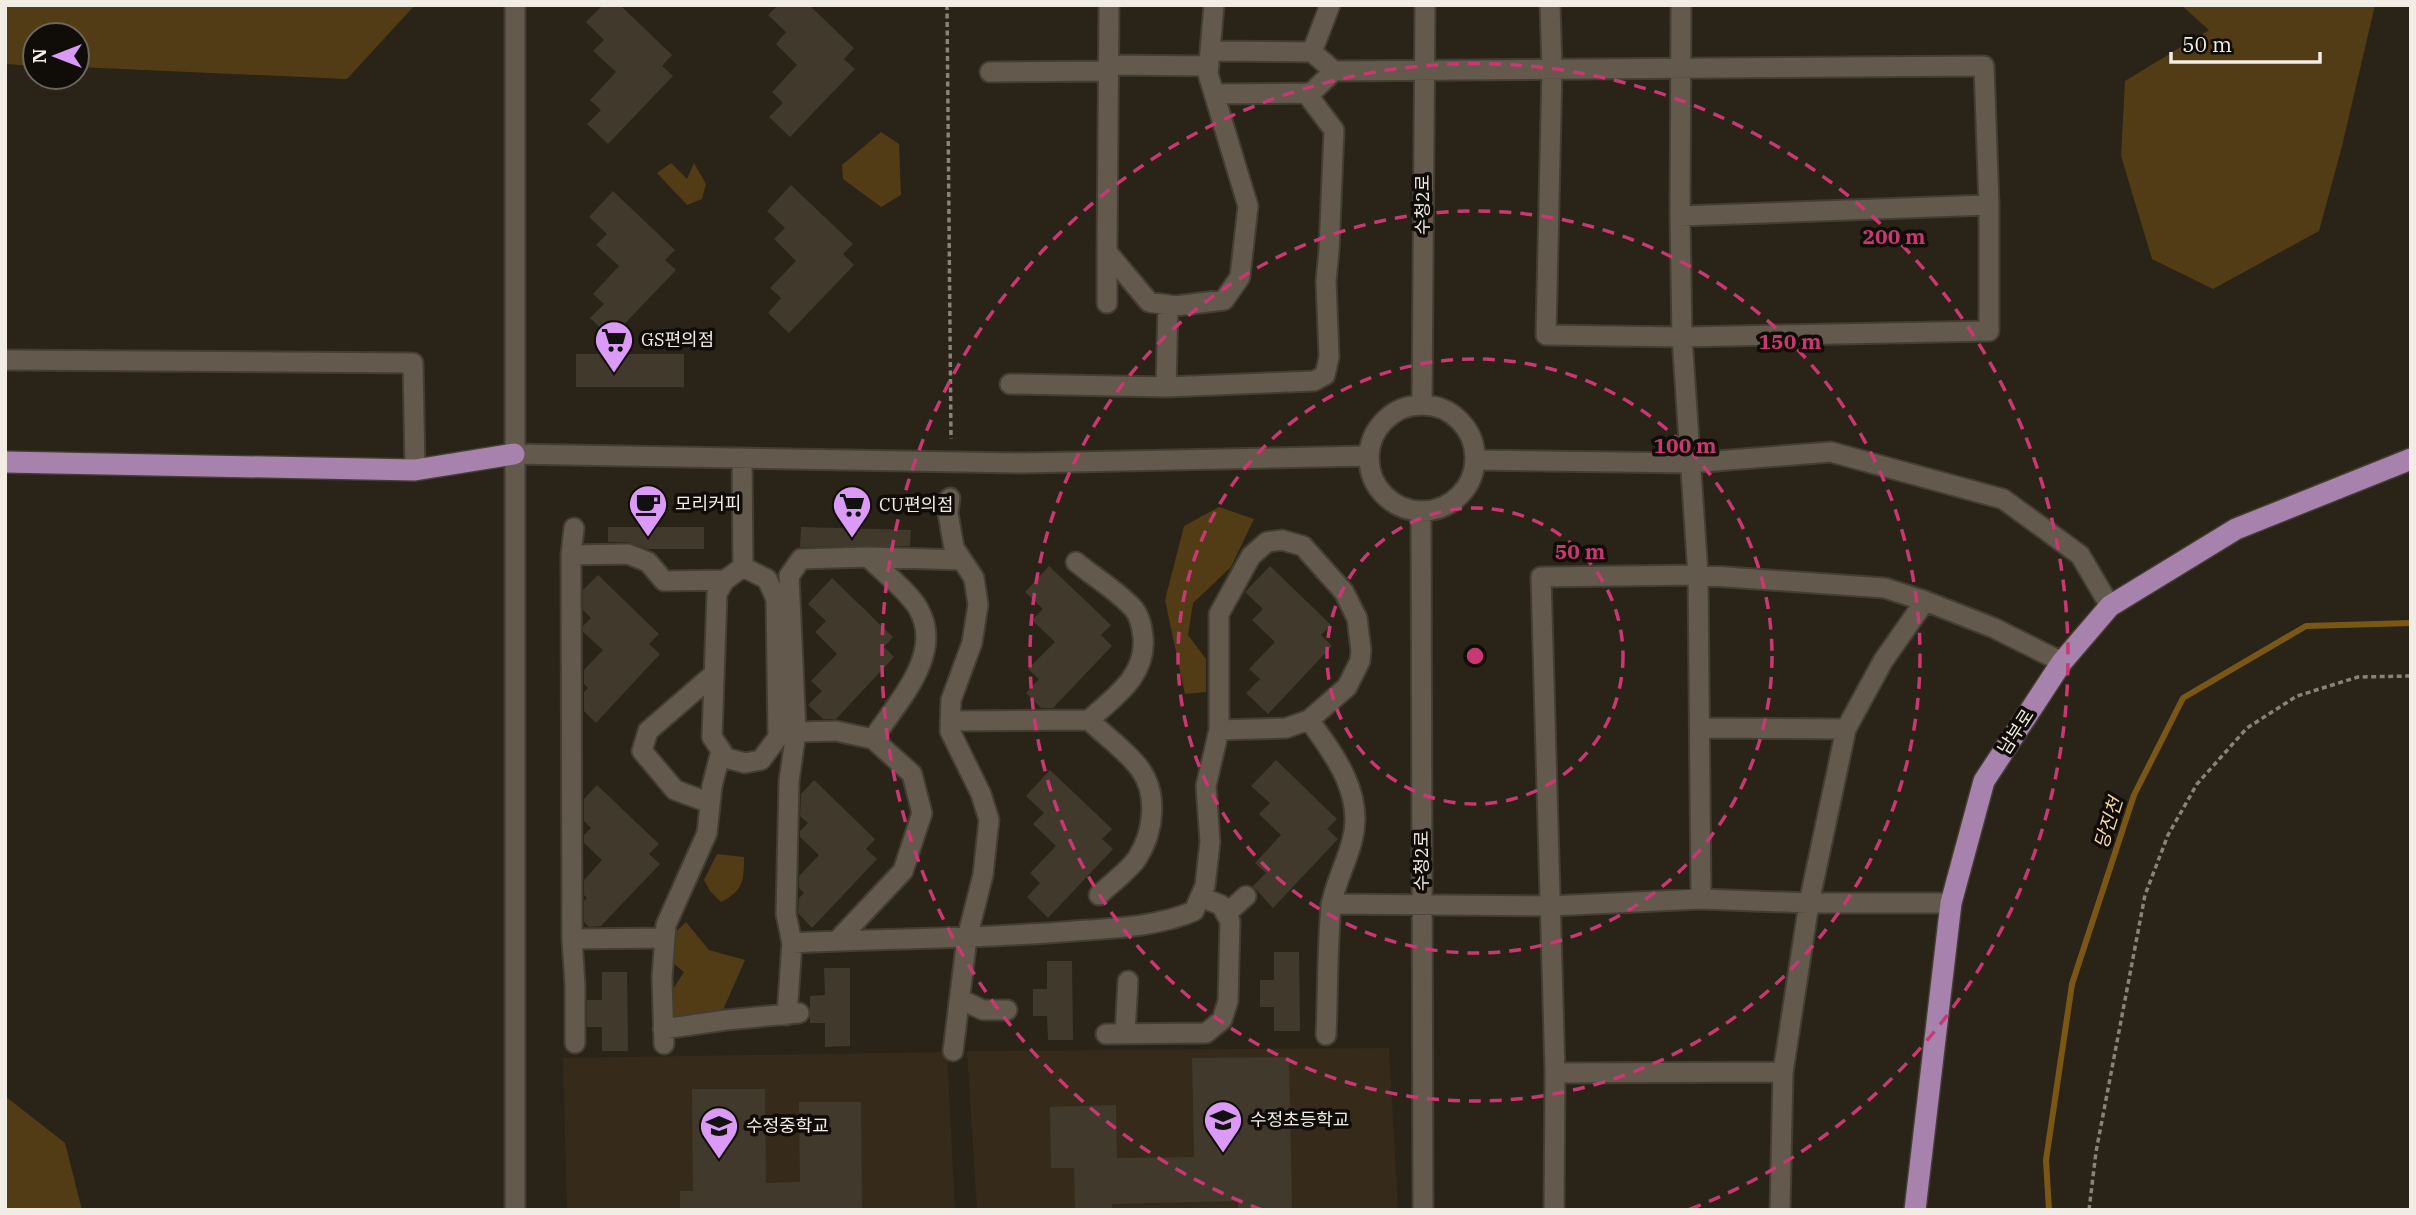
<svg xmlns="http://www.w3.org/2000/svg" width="2416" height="1215" font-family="'IBM Plex Serif','Noto Sans KR',serif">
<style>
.built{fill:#362b1a}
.green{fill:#523c15}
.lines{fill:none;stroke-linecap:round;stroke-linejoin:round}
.stream{stroke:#7b5715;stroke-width:6}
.building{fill:#42392d}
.minor-casing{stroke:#443d34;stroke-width:23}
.major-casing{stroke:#443d34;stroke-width:24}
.path{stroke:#888278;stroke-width:3.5;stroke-dasharray:5 3.5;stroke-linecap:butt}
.minor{stroke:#635a4d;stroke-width:19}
.major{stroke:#a682ac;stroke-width:21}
.ring{fill:none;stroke:#c93870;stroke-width:3.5;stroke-dasharray:12 9}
.labels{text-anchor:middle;stroke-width:7;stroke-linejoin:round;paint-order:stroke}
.street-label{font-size:18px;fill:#f1ece4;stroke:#100d08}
.poi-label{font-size:18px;fill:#f1ece4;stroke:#100d08;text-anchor:start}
.water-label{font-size:19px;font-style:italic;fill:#f7d7a6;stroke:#100d08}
.centre{fill:#c93870;stroke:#100d08;stroke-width:3.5}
.ring-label{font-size:21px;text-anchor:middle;font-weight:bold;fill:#c93870;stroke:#100d08;stroke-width:7;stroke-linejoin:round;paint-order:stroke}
</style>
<rect width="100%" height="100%" fill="#2a2317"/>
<path class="built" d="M1389,1048L1398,1210H977L967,1051Z
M947,1052L955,1210H567L563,1058Z"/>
<path class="green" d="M5,5H415L347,79L77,67V35H35V66L5,64Z
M2181,5H2375L2342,146L2319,231L2213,289L2152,259L2121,156L2125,81L2209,30Z
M881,132L899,144L901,195L881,207L843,179L842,165Z
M671,163L687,179L694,163L706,184L702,199L687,205L657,173Z
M1219,507L1254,519L1231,567L1193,603L1188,635L1206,659V692L1185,694L1165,600L1184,526Z
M717,854L744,857C744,881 743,891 721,902L710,891L704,880Z
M686,922L709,950L745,960L719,1019L680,1033L662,1006L684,972L657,950Z
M5,1096L65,1143L82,1210H5Z"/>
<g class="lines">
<path class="stream" d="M2049,1210L2046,1160L2072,984L2134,795L2183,698L2306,626L2411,623"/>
</g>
<path class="building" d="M603,5H620L672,55L662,66L673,76L608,144L587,124L601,110L590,100L616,72L593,51L604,40L586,22Z
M778,5H809L854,48L844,59L855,69L790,137L769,117L783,103L772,92L797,65L776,44L786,32L768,15Z
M791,185L853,244L843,254L854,265L789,333L768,313L781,298L770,288L796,261L774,239L785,228L767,211Z
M613,191L675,250L665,260L676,270L611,338L590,318L604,304L593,294L619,266L596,245L607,234L589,217Z
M576,354H684V387H576Z
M608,527H704V549H648L628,542H608Z
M801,527L911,530L910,546L800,547Z
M1049,566L1111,625L1101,635L1112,646L1053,708H1041L1026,693L1039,679L1028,669L1055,642L1032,620L1043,609L1025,592Z
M1270,566L1331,625L1321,635L1332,646L1268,714L1246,693L1260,679L1249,669L1275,642L1252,620L1263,609L1245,592Z
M598,575L659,634L649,644L660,654L596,723L584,711V692L588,688L584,684V670L603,650L583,632V626L591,618L583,610V590Z
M832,578L893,637L884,647L894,657L836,719H823L808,705L822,691L811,681L837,654L815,632L826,621L808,604Z
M1276,760L1337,819L1327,829L1338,839L1273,908L1253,886L1266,873L1255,863L1281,835L1259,814L1270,803L1251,786Z
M1050,770L1112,829L1102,839L1113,849L1048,918L1027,897L1040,883L1030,873L1056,846L1033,824L1044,813L1026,796Z
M814,780L875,839L866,849L877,859L812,928L798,913L799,898L804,893L799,888V876L819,855L800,837V831L808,823L800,816L801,794Z
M597,785L659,844L649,854L660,864L601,926L589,927L584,922V901L587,898L584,895V880L602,860L584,843V835L591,828L584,821V799Z
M1274,952H1299L1300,1031H1274V1007H1260V980H1274Z
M1047,961H1072L1073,1040H1048L1047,1016H1033V989H1047Z
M824,968H850V1046L825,1047V1023H810V996L825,995Z
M602,972H627L628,1051H602V1027H587V1000H602Z
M1289,1057L1292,1210H1238V1201L1112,1204V1210H1075L1074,1168H1051L1050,1107L1116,1105L1117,1158L1194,1157L1192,1058Z
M692,1089H765L766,1183L800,1182L799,1102H861L862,1210H680V1191H693Z"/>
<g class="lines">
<g class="minor-casing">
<path id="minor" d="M1109,5L1107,252L1149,302L1175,306L1224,300L1240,277L1248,206L1208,74L1214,5
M1681,5L1680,216L1682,337L1698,575L1701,899
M1210,51L1312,52L1334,71L1984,66L1989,205V331L1682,337L1546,335L1552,69L1550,5
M1312,52L1330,5
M1107,65L1209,66
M990,72L1107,71
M1215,94L1311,93L1334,71
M1680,216L1989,205
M1107,252V303
M5,360L413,363L415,470
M1010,384L1166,387L1314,381L1325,375L1329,357L1326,281L1329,250L1334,130L1306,93
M1166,387L1168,305
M1369 458a53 53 0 1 1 106 0a53 53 0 1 1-106 0Z
M1422,405L1425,5
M514,454L1023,463L1368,456
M742,458L743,567
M1476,460L1690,463L1831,452L2003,499L2080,555L2110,606
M950,498L948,513L954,548L974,578L978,605L972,643L951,700L950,731L981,794L989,820L983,875L967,938L953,1051
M1421,512L1423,1210
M574,528L571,555L572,939L575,985V1043
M571,555L628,554L648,562L664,581L725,580
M868,557C883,572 908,591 918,608C945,654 897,702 873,739
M743,567L767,579L776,599L778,737L761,760L745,763L726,758L712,737L717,593L725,580Z
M1925,601L1994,628L2062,662
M1089,720C1105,736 1127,751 1140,769C1158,794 1154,831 1138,857C1129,871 1111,883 1099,895
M1309,720C1334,754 1365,795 1352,841C1347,862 1334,885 1331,907C1327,949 1328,992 1326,1035
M950,721L1089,720C1114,697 1147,676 1143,637C1142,627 1139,614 1132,607C1116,590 1094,577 1076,562
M1701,728L1846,729
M796,732L836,731L873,739L912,774L922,813L903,871L837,941
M710,803L675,790L642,751L648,731L714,674
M1331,904L1550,906L1701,899L1809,903H1951
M1226,914L1246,896
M572,939L665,938
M792,943C886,938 980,939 1074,931C1114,928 1157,927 1194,911L1205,886L1210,842L1206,786L1219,730V614L1251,556L1267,542L1282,540L1303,546L1344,592L1357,618L1361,650L1360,661L1347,687L1309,720L1286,728L1219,730
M960,999L983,1010H1007
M787,1015L792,943L786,914L789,781L796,732L789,576L801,559L868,557L960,560
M663,1029L726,1020L799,1013
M1106,1034L1206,1033L1222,1020L1228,1001L1230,921L1221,905L1200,897
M1125,1034L1128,981
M664,1044L662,977L666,925L707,833L712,786L721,751
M1555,1073L1783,1072
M515,1210V5
M1554,1210L1555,1073L1541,577L1698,575L1885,588L1925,601L1883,661L1846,729L1809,903L1783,1072L1780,1210"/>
</g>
<g class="major-casing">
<path id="major" d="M5,462L415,470L514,454
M1915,1210L1951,903L1984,781L2062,662L2110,606L2236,529L2411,459"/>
</g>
<path class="path" d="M947,5L951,439
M2089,1210L2096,1152L2145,895L2168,835L2197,784L2247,728L2297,696L2358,677L2411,676"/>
<use href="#minor" class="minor"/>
<use href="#major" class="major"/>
</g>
<g class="ring">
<circle cx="1475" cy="656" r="148"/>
<circle cx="1475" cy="656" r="297"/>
<circle cx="1475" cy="656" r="445"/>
<path d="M1262 1210A593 593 0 1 1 1688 1210"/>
</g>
<defs>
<g id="supermarket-pin" transform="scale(2.0125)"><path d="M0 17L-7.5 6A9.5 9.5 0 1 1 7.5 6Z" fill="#da9af6" stroke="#100d08"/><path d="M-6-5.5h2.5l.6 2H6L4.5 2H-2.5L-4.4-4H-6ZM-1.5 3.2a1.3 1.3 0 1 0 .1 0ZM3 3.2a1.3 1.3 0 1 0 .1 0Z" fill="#111"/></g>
<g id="cafe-pin" transform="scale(2.0125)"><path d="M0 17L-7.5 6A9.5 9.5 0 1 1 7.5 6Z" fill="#da9af6" stroke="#100d08"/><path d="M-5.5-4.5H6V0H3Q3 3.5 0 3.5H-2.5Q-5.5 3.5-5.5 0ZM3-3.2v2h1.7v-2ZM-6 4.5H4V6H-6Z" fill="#111"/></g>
<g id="school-pin" transform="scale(2.0125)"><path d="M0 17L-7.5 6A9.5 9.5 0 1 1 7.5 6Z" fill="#da9af6" stroke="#100d08"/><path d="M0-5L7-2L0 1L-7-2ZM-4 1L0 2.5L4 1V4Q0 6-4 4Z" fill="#111"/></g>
</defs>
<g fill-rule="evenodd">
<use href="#supermarket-pin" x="614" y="340"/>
<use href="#cafe-pin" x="648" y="504"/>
<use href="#supermarket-pin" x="852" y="505"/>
<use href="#school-pin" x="1223" y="1120"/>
<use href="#school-pin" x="719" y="1126"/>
</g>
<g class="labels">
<g class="street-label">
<text transform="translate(1423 205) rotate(-90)" y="6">수청2로</text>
<text transform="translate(2016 732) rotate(-57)" y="6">남부로</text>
<text transform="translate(1422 861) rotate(-90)" y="6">수청2로</text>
</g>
<g class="poi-label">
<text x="641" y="346">GS편의점</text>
<text x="675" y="510">모리커피</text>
<text x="879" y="511">CU편의점</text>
<text x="1250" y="1126">수정초등학교</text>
<text x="746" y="1132">수정중학교</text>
</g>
<g class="water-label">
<text transform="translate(2108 823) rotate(-72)" y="7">당진천</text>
</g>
</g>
<circle cx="1475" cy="656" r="10" class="centre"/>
<g class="ring-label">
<text x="1894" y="244">200 m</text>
<text x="1790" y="349">150 m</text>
<text x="1685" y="453">100 m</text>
<text x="1580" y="559">50 m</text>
</g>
<rect width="2416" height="1215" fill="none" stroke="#f1ece4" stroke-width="14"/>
<g transform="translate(56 56) rotate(270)"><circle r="33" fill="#100d08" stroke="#6a6660" stroke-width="2"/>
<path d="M0-5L12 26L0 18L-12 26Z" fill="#da9af6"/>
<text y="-10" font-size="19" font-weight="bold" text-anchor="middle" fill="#f1ece4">N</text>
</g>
<path d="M2171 52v10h149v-10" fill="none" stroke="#f1ece4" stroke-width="3.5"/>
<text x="2182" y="52" font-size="21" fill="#f1ece4" stroke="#100d08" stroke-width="5" paint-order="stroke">50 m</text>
</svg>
